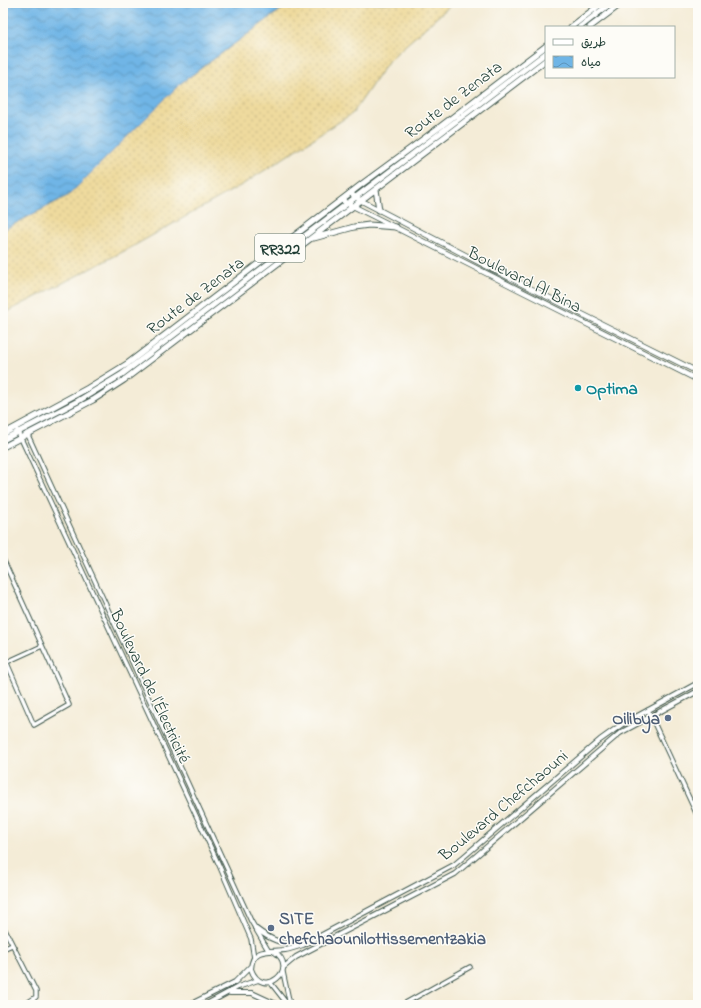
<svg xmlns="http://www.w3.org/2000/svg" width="701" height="1008" font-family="'Indie Flower','Playpen Sans Arabic',sans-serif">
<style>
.sand{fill:url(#sand-dots);stroke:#868c69}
.water{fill:url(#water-waves);stroke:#47798d}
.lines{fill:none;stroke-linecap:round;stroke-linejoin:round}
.minor-casing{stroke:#3f574c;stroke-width:5.5}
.tertiary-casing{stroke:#3f574c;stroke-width:6}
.secondary-casing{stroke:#3f574c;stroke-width:6}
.primary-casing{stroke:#3f574c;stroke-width:7}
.minor{stroke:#fff;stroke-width:3.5}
.tertiary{stroke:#fff;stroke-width:4}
.secondary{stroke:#fff;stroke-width:4.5}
.primary{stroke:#fff;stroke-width:5}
.culture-dot{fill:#0f9aa8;stroke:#fdfcf7;stroke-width:1.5}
.service-dot{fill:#5c6f8a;stroke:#fdfcf7;stroke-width:1.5}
.labels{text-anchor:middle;stroke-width:3;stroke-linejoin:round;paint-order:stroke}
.shield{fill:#fdfcf7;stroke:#62766e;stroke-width:1}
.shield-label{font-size:16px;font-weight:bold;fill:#1f3d34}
.street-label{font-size:17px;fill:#1f3d34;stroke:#fdfcf7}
.culture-label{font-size:17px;font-weight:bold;fill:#0d838f;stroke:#fdfcf7;text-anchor:start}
.service-label{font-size:17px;font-weight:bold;fill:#4e5e75;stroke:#fdfcf7;text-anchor:end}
</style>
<defs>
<pattern id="sand-dots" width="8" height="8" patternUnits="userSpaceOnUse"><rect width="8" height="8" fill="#eeda9e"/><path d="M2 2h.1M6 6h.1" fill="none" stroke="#ccbc89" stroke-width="1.8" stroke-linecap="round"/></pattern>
<pattern id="water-waves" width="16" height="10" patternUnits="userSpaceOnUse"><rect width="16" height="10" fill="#6fb5e6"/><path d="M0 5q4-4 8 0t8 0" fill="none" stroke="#5b94bb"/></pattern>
</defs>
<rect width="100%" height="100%" fill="#fdfcf7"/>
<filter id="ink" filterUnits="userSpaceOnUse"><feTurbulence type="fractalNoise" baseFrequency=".025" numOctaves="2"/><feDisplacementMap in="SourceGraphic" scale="8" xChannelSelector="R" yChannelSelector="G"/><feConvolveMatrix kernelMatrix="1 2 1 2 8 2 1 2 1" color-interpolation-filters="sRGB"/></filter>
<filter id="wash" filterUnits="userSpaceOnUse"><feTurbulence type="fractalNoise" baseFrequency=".012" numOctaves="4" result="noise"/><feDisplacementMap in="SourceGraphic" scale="16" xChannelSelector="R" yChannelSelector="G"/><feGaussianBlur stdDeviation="0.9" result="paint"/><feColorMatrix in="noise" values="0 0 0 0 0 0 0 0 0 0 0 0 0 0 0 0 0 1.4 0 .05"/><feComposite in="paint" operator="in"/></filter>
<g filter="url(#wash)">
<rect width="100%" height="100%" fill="#f4ecd7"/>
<path class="sand" d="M290,3H453L389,60L353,113L245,183L130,248L3,314V230L69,195L181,83Z"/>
<path class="water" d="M3,3H290L181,83L69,195L3,230Z"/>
</g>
<g filter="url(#ink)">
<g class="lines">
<g class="minor-casing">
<path id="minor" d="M17,430L219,865L251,939L254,958
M27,433L251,921L268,950
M3,559L69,705L34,725L3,654
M7,662L42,646
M648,710L698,817
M3,926L36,991V997L24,1005
M3,949L12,945
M283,972L290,1005
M270,982L288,1005
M402,1005L470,967"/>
</g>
<g class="tertiary-casing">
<path id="tertiary" d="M255,928C272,941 280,943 301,945
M273,951C302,968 262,1001 251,969C252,947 269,952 285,950C291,949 297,947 303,945L454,865L600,740L621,725L698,683
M284,967L296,957L455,874L620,733L698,691
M230,993H252L278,1005
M189,1005L235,982L251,966
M205,1005L238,987L258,980"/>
</g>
<g class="secondary-casing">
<path id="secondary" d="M350,193L360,200L492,269L698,372
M341,200L698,380"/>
</g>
<g class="primary-casing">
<path id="primary" d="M571,27L602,3
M580,27L611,3
M590,27L622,3
M376,189L379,210
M314,238L354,227L369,225L396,227
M3,434L88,388L127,364L362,184L441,126L546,46
M3,440L78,401L121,375L546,53
M3,447L93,400L124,380L546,60"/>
</g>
<use href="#minor" class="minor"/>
<use href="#tertiary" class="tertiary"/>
<use href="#secondary" class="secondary"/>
<use href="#primary" class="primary"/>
</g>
</g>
<circle class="culture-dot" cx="578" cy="388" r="4"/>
<g class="service-dot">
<circle cx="668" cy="718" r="4"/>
<circle cx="271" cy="928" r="4"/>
</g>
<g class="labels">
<rect class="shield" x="255" y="234" width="50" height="28" rx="3"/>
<g class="shield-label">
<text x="280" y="254">RR322</text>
</g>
<g class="street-label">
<text transform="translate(453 99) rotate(-37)" y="6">Route de Zenata</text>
<text transform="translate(525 279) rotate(27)" y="6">Boulevard Al Bina</text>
<text transform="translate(195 295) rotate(-37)" y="6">Route de Zenata</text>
<text transform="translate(151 686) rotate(65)" y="6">Boulevard de l'Électricité</text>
<text transform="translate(503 805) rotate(-40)" y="6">Boulevard Chefchaouni</text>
</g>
<g class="culture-label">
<text x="586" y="394">Optima</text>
</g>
<g class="service-label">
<text x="660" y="724">Oilibya</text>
<text x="279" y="924" text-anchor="start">SITE<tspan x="279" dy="20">chefchaounilottissementzakia</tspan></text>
</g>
</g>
<rect width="701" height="1008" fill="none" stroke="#fdfcf7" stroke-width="16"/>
<rect x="545" y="26" width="130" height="52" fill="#fdfcf7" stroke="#a4b0a9"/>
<rect x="553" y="39" width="20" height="6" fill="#ffffff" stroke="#a4b0a9"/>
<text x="581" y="46" font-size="12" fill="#1f3d34">طريق</text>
<rect x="553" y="56" width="20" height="12" fill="url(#water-waves)" stroke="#a4b0a9"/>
<text x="581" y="66" font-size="12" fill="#1f3d34">مياه</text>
</svg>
